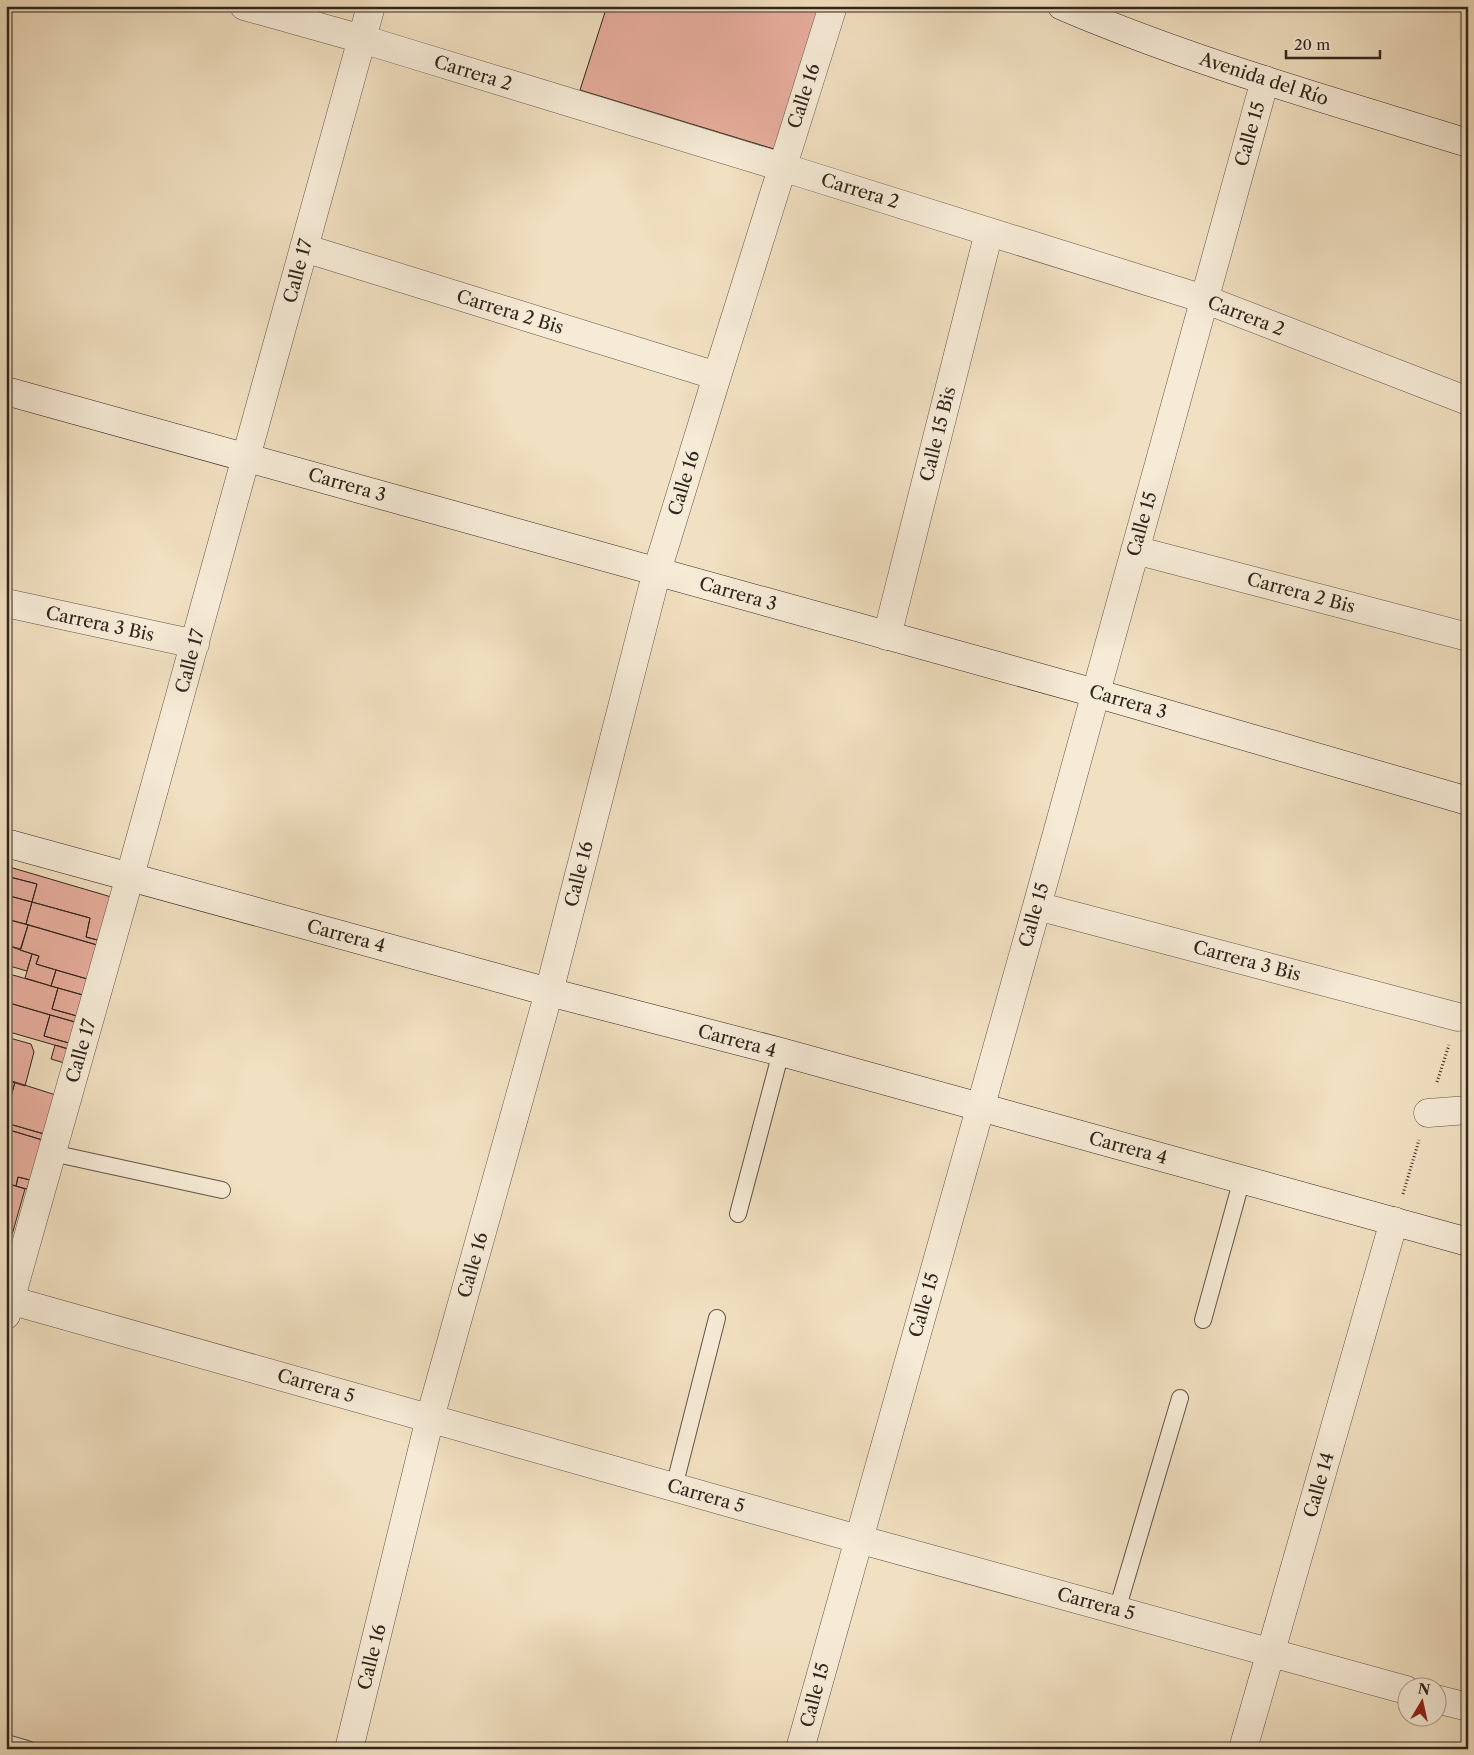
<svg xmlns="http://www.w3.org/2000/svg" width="1474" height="1755" font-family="'Libre Caslon Text',serif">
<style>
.building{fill:#e8ae9e;stroke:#31251d}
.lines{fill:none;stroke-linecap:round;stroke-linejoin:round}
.lane-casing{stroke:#615446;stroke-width:18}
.street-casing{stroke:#615446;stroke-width:29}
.secondary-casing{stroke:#31251d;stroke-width:29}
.path{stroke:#31251d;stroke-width:3;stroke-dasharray:1 2.5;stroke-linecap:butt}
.lane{stroke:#f6ebd7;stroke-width:16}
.street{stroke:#f6ebd7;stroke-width:28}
.secondary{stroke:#f6ebd7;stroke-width:28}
.labels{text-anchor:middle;stroke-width:4;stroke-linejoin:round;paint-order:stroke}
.street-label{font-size:18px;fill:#31251d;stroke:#f6ebd7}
</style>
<rect width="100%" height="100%" fill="#f1e0c1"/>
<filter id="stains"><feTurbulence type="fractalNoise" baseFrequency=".004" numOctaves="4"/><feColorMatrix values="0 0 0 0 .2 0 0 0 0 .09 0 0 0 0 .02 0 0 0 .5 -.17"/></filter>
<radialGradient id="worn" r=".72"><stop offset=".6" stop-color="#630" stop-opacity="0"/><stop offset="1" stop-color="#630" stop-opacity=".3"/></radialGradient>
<path class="building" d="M607,6H826L787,153L580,90Z
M6,866L108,896L113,899L105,942L86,937L90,918L32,902L37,884L6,876Z
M6,876L37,884L32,902L6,895Z
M6,895L32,902L26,924L6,919Z
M32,902L90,918L86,937L105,942L104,947L26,924Z
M6,919L28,925L21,949L6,945Z
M28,925L104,947L94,981L36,964L39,956L20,950Z
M6,945L32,954L27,971L6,965Z
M32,954L39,956L36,964L56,970L51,986L25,978Z
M56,970L94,981L90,997L51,986Z
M6,973L58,988L52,1009L84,1018L82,1024L6,1002Z
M58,988L90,997L84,1018L52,1009Z
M6,1002L50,1015L44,1036L76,1045L75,1051L6,1031Z
M50,1015L82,1024L76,1045L44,1036Z
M6,1037L31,1044L34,1052L25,1086L6,1080Z
M55,1045L75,1051L71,1065L51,1059Z
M6,1080L15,1082L6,1115Z
M15,1082L62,1097L51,1136L6,1123V1115Z
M6,1123L51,1136L49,1142L6,1129Z
M6,1129L49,1142L27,1189L30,1180L18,1177L16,1186L6,1183Z
M18,1177L30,1180L27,1189L16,1186Z
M6,1183L25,1189L6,1256Z"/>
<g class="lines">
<g class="lane-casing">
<path id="lane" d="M52,1153L222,1190
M738,1214L781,1052
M1203,1320L1242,1179
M674,1487L717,1318
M1117,1610L1180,1398
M6,1743L27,1749"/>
</g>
<g class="street-casing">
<path id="street" d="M244,6L362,39L782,167L1204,299L1468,401
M304,248L717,376
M1135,550L1468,637
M6,603L195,644
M887,636L989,232
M1037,906L1458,1017
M1428,1113L1468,1110
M6,1299L858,1539L1406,1690
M6,1315L130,876L371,6
M1436,1699L1468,1707
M349,1749L430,1418L549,992L657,571L717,376L833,6
M800,1749L1037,906L1265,80
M1243,1749L1394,1221"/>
</g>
<g class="secondary-casing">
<path id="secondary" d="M1062,6C1193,62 1332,101 1468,143
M6,391L1095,693L1468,801
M6,843L549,992L781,1052L1468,1242"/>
</g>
<path class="path" d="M1437,1082L1449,1045
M1403,1194L1419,1140"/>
<use href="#lane" class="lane"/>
<use href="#street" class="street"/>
<use href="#secondary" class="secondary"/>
</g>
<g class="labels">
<g class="street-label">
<text transform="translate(473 73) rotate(17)" y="6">Carrera 2</text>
<text transform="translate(1264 79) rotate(18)" y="6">Avenida del Río</text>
<text transform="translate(804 96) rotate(-72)" y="6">Calle 16</text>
<text transform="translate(1250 134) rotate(-74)" y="6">Calle 15</text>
<text transform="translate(860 191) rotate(17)" y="6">Carrera 2</text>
<text transform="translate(298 271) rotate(-75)" y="6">Calle 17</text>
<text transform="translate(510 312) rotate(17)" y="6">Carrera 2 Bis</text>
<text transform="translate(1246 316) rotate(21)" y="6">Carrera 2</text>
<text transform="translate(938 434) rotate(-76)" y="6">Calle 15 Bis</text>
<text transform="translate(684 483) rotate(-73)" y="6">Calle 16</text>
<text transform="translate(347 485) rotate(16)" y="6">Carrera 3</text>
<text transform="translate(1142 524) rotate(-74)" y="6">Calle 15</text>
<text transform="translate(1301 593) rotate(15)" y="6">Carrera 2 Bis</text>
<text transform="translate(738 594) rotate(16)" y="6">Carrera 3</text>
<text transform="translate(100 624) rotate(12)" y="6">Carrera 3 Bis</text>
<text transform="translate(190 661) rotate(-75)" y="6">Calle 17</text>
<text transform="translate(1128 702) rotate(16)" y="6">Carrera 3</text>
<text transform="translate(579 874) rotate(-76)" y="6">Calle 16</text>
<text transform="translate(1034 915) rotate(-74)" y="6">Calle 15</text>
<text transform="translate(346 936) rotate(15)" y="6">Carrera 4</text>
<text transform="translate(1247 961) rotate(15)" y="6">Carrera 3 Bis</text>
<text transform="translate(737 1041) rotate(15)" y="6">Carrera 4</text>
<text transform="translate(81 1051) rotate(-74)" y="6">Calle 17</text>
<text transform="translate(1128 1148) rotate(15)" y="6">Carrera 4</text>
<text transform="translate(473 1265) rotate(-74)" y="6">Calle 16</text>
<text transform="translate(924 1305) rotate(-74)" y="6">Calle 15</text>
<text transform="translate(316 1386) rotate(16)" y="6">Carrera 5</text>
<text transform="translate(1319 1485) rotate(-74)" y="6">Calle 14</text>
<text transform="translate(706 1496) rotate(16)" y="6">Carrera 5</text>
<text transform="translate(1096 1604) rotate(15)" y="6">Carrera 5</text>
<text transform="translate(372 1657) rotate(-76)" y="6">Calle 16</text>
<text transform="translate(815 1695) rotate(-75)" y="6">Calle 15</text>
</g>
</g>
<rect width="1474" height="1755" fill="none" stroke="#f1e0c1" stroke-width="25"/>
<rect x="8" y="8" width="1459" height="1740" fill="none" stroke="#31251d" stroke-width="2.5"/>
<rect x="12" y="12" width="1449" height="1730" fill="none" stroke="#31251d"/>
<g transform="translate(1422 1702) rotate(9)"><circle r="24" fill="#f6ebd7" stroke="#a79c8d"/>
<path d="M0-4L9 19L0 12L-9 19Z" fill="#8f2418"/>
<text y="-8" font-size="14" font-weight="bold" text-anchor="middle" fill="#31251d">N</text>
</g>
<path d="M1286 50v8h94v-8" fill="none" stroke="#31251d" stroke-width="2.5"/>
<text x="1294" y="50" font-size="15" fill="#31251d" stroke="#f6ebd7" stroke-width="4" paint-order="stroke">20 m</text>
<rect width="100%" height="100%" filter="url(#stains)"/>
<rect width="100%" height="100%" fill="url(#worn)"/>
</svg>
